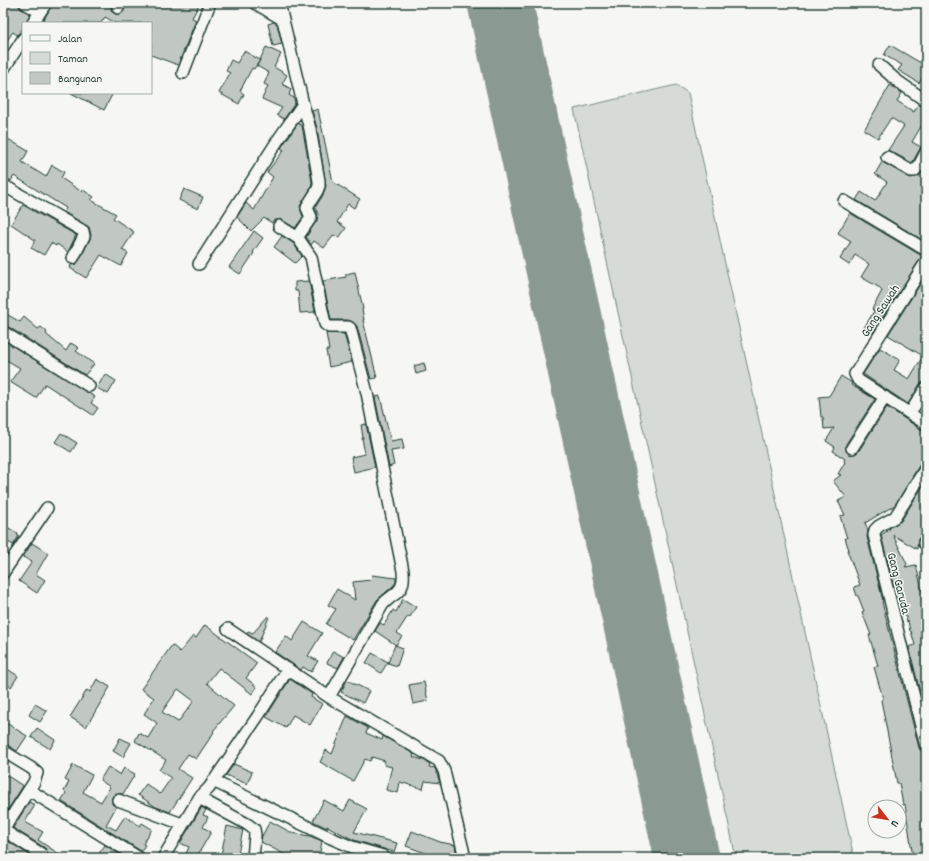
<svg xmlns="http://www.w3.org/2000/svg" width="929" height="861" font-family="Dekko,sans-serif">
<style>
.green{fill:#d6dbd6;stroke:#7a8c85}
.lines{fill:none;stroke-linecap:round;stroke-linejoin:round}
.runway{stroke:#8a9a93;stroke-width:65}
.building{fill:#c1c8c3;stroke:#1f3d34;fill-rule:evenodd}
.minor-casing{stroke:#1f3d34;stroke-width:14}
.minor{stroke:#f6f6f2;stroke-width:11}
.labels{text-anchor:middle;stroke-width:3;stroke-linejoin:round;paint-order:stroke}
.street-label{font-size:13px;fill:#1f3d34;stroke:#f6f6f2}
</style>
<rect width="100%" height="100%" fill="#f6f6f2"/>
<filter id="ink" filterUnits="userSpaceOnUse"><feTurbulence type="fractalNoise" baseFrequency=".025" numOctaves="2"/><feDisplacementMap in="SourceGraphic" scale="8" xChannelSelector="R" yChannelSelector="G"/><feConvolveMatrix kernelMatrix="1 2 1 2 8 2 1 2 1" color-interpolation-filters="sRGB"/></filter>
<g filter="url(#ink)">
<path class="green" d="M676,85L688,93L854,858H736L574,109Z"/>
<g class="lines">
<path class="runway" d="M500,3L687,858"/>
</g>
<path class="building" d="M3,3H18L21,9L30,14L26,23H23V28L19,33L17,35L13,32L3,46Z
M53,3H112L111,9L112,12L119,15L124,11L127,3H200L192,18L196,20L178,65L151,55V23H115L105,17L101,23H42Z
M274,22L277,24L282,44L273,46L268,24Z
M890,45L926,66V72L919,83L898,70L902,65L884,55Z
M266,47L281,54L274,67L287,75L282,84L291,89L289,95L294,98L295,103L284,119L277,115L282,108L262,99L268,86L264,84L269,73L257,66Z
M244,51L260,60L254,69L252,68L240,91L244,94L239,104L219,93L230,73L226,71L231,60L237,63Z
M890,85L902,93L897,101L914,112L918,104L926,108V118L912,142L921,147L912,163L888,150L904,126L891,118L878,138L864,130Z
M71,93H113L104,110Z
M318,109L333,182L360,199L354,208L348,204L337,222L346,228L339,238L334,235L324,248L314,241L311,245L306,237L317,220L318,214L315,208L323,195L326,186L317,128L312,111Z
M298,123L302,126L303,131L312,182L311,188L300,206L301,211L303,217L295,228L282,220H274L272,223L264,218L251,231L237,217L246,203L254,210L273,177L267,172L284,150L281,148Z
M3,136L28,151L22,162L46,177L52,165L64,172L61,178L82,192L83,190L94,197L91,200L116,214L113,218L134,232L122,250L128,253L121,266L101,255L86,278L70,268L71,265L76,264L79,261L90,239L91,235L89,227L64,212L66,208L14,176L11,181L3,176Z
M882,162L911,178L919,176L926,168V242L856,200L861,192L875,201L887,182L875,174Z
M184,189L203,197L198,209L179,200Z
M23,205L76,235L68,252L57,244L56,246L51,243L44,255L31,248L35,240L11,224Z
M850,213L922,256L873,333L864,328L874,311L872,309L882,291L880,289V288L861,277L869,264L855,255L849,265L840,259L851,241L838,233Z
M254,231L263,238L253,252L254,253L240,274L229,267Z
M282,236L293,243L302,256L295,263L274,247Z
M355,272L363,309H362L364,320H363L377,378L371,379L357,326L353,322L348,320H331L323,281L346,277V274Z
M926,275V381L920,384L908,404L863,374L880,348L900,360L894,370L909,379L923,356L888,335Z
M309,281L315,312L300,313L298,291H295V282Z
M3,312L20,322L24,317L38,329L41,327L47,332L46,334L66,351L71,343L79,348L76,351L94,364L85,375L7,326L3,325Z
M326,333L344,334L352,362L329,367L326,350H329Z
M3,340L95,397L91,403L98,408L93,415L45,384L36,398L10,382L20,368L3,358Z
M424,363L426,371L416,374L414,366Z
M105,374L116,381L108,394L97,388Z
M841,376L852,383L851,385L875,399L846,444V451L849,454H855L858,452L887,407L922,430L926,431V461L920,464L895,505L865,523L868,530L867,537L883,601L882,602L919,748L921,751L926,753V759L922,760L926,781V858H913L905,804L903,805L899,783H897L881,700L883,699L874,667L878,666L869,635H871L862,612L864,611L858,596H857L854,587L860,585L847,550H849L845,538H847L840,516L845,515L838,501L846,497L833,481L841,475L838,474L845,462L844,461L845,459L833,451L835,447L826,441L834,428L824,429L823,417H821L819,397L829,396Z
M380,396L391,441L402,439L404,449L391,451L394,465L389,467L375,397Z
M366,424L375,467L354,472L351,457L365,454L362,438H363L361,425Z
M61,433L77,443L71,452L55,442Z
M926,481V532L918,539L917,549L893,535L907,564L905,567L916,565L925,603L926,717L909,647L915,645L911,631H910L908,621L907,622L900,593L896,594L881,535L890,529L889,528L901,521Z
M3,524L18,534L17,535L19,536L13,545L3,539Z
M32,543L48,553L36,574L45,580L37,593L19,581L32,562L23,557Z
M372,575L396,578V582L393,586L377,600L353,640L326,624L336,609L328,605L337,589L355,600L353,582L371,580Z
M403,599L416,607L410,617L408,616L397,633L402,636L396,645L375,631L380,623L384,625L393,610L396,612Z
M268,616L269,617L259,642L247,634L248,631L253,633Z
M304,622L322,633L308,656L318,661L311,672L303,667L301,670L275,652L286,636L292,641Z
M205,625L257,663L246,678L257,687L252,694L219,668L207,683L234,706L213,731L214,732L196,759L188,754L178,769L192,778L170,812L156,807L138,795L146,784L160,794L171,778L159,770L166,760L135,741L139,733L148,738L157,723L144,714L154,698L141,689L172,645L180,652L193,636L196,638ZM178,689L194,701L178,722L162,712Z
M395,645L403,648L397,666L388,663Z
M333,651L344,657L338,668L327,663Z
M372,653L388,662L381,673L366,663Z
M3,666L18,676L11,687L3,682Z
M97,679L110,687L86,727L70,717L87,690L90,692Z
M290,679L312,694L311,697L322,704L310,725L293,715L286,728L266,717Z
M347,680L369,691L363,703L341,692Z
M424,682L428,701L413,704L409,685Z
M35,704L47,711L40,722L29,715Z
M347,716L368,728L366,733L382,740L383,736L414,754L413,757L423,760L430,764L429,767L435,768L440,783L425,781L423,789L400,782L398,793L386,790L392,767L384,765L385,761L372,757L370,761L365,759L353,781L320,762L326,750L332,754Z
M3,721L27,736L17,751L3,742Z
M37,728L55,740L50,749L31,737Z
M120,738L131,743L123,757L113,751Z
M234,764L252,772L247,784L226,775Z
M73,765L92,775L83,792L101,802L110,787L100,780L108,767L120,775L124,768L135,774L123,794L116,793L112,797V804L116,807L106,825L116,830L125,816L140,826L142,823L152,829L143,844L145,845L141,851L61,801L66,793L64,791L69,782L65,780Z
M3,773L23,786L3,817Z
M324,800L344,811L350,800L367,809L354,832L397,843L394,852L354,840L327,826V828L313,821Z
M29,802L35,805L25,822L43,832L38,840L65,858H47L48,854L45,848L13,828Z
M202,807L206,810L203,815L208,817L203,827L211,832L196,858H184L189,847L180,843Z
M270,821L292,833L310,836L322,841L319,858H291L261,842L262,836Z
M227,826L243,830L237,858L221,855Z
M412,831L440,842L455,845L457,858H446L431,855L406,846Z
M3,838L34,858H3Z
M105,845L124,857L96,858Z"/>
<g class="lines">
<g class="minor-casing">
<path id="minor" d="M25,3L40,12
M255,3L282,19
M118,8L120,3
M33,23L46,3
M879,65L896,80L926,101
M3,70L23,39
M183,73L210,3
M303,104L310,129L319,181V186L317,191L308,205L307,208L311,217L310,219L299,235L298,238L311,257L325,324L329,327H348L350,328L367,393L403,571C405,593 396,591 383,604L329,697
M887,157L911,171H914L919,166L926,152
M3,185L83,231L84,236L73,258
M844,201L926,250
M279,226L298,238
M926,262L855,374L858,380L926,424
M199,264L278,140L303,104L279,3
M3,332L89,386
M910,413L926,388
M852,448L885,397
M926,468L895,517L879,526L875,530L874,535L926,746
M924,543L926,540
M3,573L47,508
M228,629L329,697L439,761L444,771L465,858
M3,751L31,768L37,773L34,782L3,830
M213,781L331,838L352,847L383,856
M29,790L139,858
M199,798L247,824L254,829L255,835L253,858
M118,800L182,824
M3,830L41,854
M163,858L199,798L209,788L258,716L288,669"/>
</g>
<use href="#minor" class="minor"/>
</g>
</g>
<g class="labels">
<g class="street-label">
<text transform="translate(879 310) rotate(-57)" y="5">Gang Sawah</text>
<text transform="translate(900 583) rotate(76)" y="5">Gang Garuda</text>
</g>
</g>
<rect width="929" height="861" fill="none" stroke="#f6f6f2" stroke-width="16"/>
<rect x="8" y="8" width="913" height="845" fill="none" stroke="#1f3d34" stroke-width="1.5" filter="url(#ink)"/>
<rect x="22" y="22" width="130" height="72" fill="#f6f6f2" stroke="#a0aca6"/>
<rect x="30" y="35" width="20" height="6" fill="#f6f6f2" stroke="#a0aca6"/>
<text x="58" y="42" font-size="12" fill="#1f3d34">Jalan</text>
<rect x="30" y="52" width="20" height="12" fill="#d6dbd6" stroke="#a0aca6"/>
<text x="58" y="62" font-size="12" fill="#1f3d34">Taman</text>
<rect x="30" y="72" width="20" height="12" fill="#c1c8c3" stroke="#a0aca6"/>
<text x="58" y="82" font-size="12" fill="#1f3d34">Bangunan</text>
<g transform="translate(887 819) rotate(121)"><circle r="19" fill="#f6f6f2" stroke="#a0aca6"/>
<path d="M0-3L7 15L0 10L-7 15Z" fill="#c8321e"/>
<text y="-6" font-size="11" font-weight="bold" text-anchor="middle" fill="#1f3d34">U</text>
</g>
</svg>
